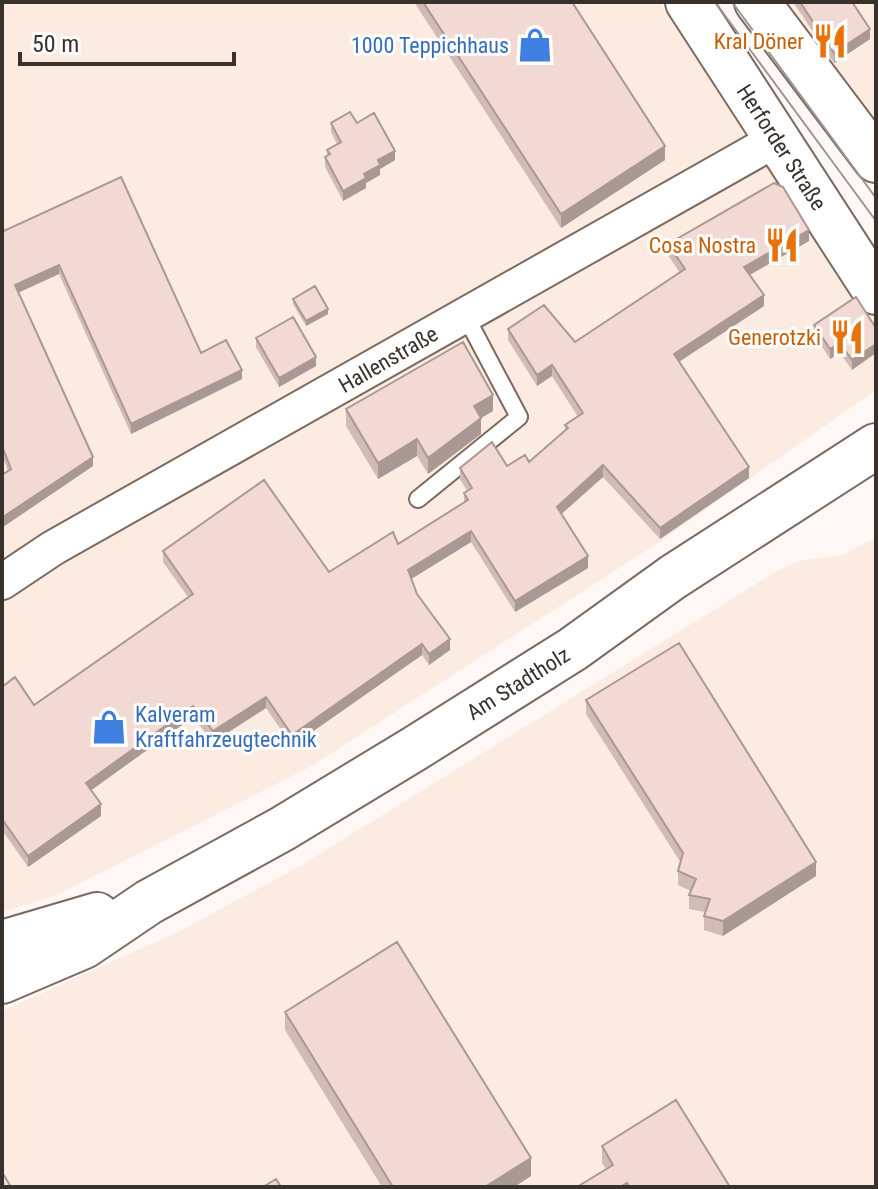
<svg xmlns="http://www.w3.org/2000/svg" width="878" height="1189" font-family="'Roboto Condensed',sans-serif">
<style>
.built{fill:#fcebe0}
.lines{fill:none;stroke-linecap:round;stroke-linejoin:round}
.lane-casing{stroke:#7d6a5e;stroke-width:20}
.street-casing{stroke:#7d6a5e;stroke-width:38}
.secondary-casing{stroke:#7d6a5e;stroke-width:48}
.primary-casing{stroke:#7d6a5e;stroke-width:48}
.lane{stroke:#fff;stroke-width:16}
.street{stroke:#fff;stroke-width:34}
.secondary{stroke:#fff;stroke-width:44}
.primary{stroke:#fff;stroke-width:44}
.tram{stroke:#9b9591;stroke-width:2}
.wall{fill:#d1bbb6}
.shaded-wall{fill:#aa9894}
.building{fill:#f3d9d4;stroke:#aa9894;stroke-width:2}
.labels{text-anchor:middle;stroke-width:6;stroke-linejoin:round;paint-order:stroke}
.food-label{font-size:22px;fill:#c56008;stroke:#fff;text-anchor:end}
.shop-label{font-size:22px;fill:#366cbe;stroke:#fff;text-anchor:end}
.street-label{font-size:22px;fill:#39312c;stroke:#fff}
</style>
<rect width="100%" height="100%" fill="#fdf8f6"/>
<path class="built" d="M2,2H660L876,334V390L658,543L310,767L55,896L2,912Z
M788,2H876V123L831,65Z
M876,537V1187H2V1011L182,930L300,866L777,571L798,561L843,555Z"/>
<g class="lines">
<g class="lane-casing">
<path id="lane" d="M418,499L519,417L465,315"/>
</g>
<g class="street-casing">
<path id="street" d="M2,582L53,548L777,139"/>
</g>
<g class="secondary-casing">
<path id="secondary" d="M2,943L97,915
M2,981L84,946L149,902L282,829L414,749L573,649L673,577L876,446"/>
</g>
<g class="primary-casing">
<path id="primary" d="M688,2L876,292
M757,2L876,160"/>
</g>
<use href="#lane" class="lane"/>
<use href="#street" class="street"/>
<use href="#secondary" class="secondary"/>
<use href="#primary" class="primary"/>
<path class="tram" d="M715,2L876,221
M732,2L876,198"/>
</g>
<path class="wall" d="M414,2H572L665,160L561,228Z
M793,2H852L870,39L834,63Z
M331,123H357L395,160L380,169V175L366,183V188L343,201L325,167V157L327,156V150L337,144L331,132Z
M2,226L4,231L242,379L131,434L59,274L18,293L93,466L3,527L2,525V475L8,471L2,455Z
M809,241L750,275L764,306L679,362L749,478L660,539L603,477L561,514L588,568L515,612L471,542L411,579L417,594L450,650L429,665L422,655L292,746L266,708L213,742L193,717L91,790L101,816L28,867L2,830V687L34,705L188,597L163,562V551L329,572L398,544L464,503V493L467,491L460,479V468L507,466L529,462L565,430V425L578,417L552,376L537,386L508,340V329L575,342L680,273L668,255V244Z
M856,297L852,370L840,353L830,359L814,334V325Z
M293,299L328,314L306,326L293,304Z
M256,338L316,366L279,387L256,347Z
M346,409L493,411L481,418V434L428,474L417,456L378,479L346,426Z
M586,700L816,876L723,936L704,930V916L705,912L689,909V895L691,891L678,885V871L681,863L586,714Z
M285,1012L531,1176L514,1187H382L285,1030Z
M602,1146L730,1187H577L606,1169L602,1163Z"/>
<path class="shaded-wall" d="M870,29V39L834,63V53Z
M665,146V160L561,228V214Z
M395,151V160L380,169V175L366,183V188L343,201V191L364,174L378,160Z
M809,230V241L744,278V267Z
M59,265V274L15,294V285Z
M764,295V306L674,365V354Z
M328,309V314L306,326V321Z
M840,343V353L830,359V349Z
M876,344V353L852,370V360Z
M316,357V366L279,387V378Z
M552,365V376L537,386V375Z
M242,370V379L131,434V424Z
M493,395V411L481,418V434L428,474V458L474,406Z
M417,439V456L378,479V463Z
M93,457V466L3,527V517Z
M603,465V477L557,518V507Z
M749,467V478L660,539V528Z
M471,531V542L408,581V570Z
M588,556V568L515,612V601Z
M450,639V650L429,665V654Z
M422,644V655L292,746V735Z
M266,697V708L213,742V731Z
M193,706V717L86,794V783Z
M101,804V816L28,867V856Z
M816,862V876L723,936V921Z
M531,1158V1176L514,1187H485Z"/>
<path class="building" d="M423,2H572L665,146L561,214Z
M800,2H852L870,29L834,53Z
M350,112L357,123L374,113L395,151L378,160L380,165L364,174L366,178L343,191L325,157L330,154L327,150L341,142L331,123Z
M121,177L201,353L226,340L242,370L131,424L59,265L15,285L93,457L3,517L2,515V475L11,469L2,446V226L4,231Z
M774,183L783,187L809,230L744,267L764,295L674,354L749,467L660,528L603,465L557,507L588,556L515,601L471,531L408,570L417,594L450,639L429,654L422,644L292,735L266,697L213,731L193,706L86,783L101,804L28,856L2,819V687L15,677L34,705L193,594L163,551L264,480L329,572L393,532L398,544L468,500L464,493L472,488L460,468L492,442L507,466L525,455L529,462L568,428L565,425L583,413L552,365L537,375L508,329L544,305L575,342L685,269L668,244Z
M315,286L328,309L306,321L293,299Z
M856,297L876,328V344L852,360L840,343L830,349L814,325Z
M293,317L316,357L279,378L256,338Z
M463,342L493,395L474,406L481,418L428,458L417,439L378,463L346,409Z
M679,643L816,862L723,921L704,916L710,899L689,895L696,879L678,871L683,853L586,700Z
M397,942L531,1158L485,1187H393L285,1012Z
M676,1100L730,1187H629L627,1183L620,1187H577L613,1165L602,1146Z
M2,1172L11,1187H2Z
M276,1179L281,1187H263Z"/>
<defs>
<g id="restaurant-bare" transform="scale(2.76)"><path d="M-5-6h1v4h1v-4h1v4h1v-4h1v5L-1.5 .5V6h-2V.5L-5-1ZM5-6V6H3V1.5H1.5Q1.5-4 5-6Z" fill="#e8710a" stroke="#fff" stroke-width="2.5" paint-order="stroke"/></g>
<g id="shop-bare" transform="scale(2.76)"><path d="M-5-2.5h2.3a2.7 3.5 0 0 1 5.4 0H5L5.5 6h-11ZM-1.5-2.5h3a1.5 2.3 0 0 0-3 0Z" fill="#3f7fe0" stroke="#fff" stroke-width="2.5" paint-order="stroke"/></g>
</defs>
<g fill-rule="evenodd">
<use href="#restaurant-bare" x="830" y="41"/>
<use href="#shop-bare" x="535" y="45"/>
<use href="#restaurant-bare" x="782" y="245"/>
<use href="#restaurant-bare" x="847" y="337"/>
<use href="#shop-bare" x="109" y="727"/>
</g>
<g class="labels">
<g class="food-label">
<text x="804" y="49">Kral Döner</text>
<text x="756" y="253">Cosa Nostra</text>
<text x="821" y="345">Generotzki</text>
</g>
<g class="shop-label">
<text x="509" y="53">1000 Teppichhaus</text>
<text x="135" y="722" text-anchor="start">Kalveram<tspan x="135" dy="25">Kraftfahrzeugtechnik</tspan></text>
</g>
<g class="street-label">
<text transform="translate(782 147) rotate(57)" y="8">Herforder Straße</text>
<text transform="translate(388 359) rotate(-30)" y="8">Hallenstraße</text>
<text transform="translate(518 683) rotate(-32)" y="8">Am Stadtholz</text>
</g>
</g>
<rect width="878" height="1189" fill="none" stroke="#39312c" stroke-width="8"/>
<path d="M20 52v12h214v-12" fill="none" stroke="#39312c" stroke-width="4"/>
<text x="32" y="52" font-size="24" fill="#39312c" stroke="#ffffff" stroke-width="6" paint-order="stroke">50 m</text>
</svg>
